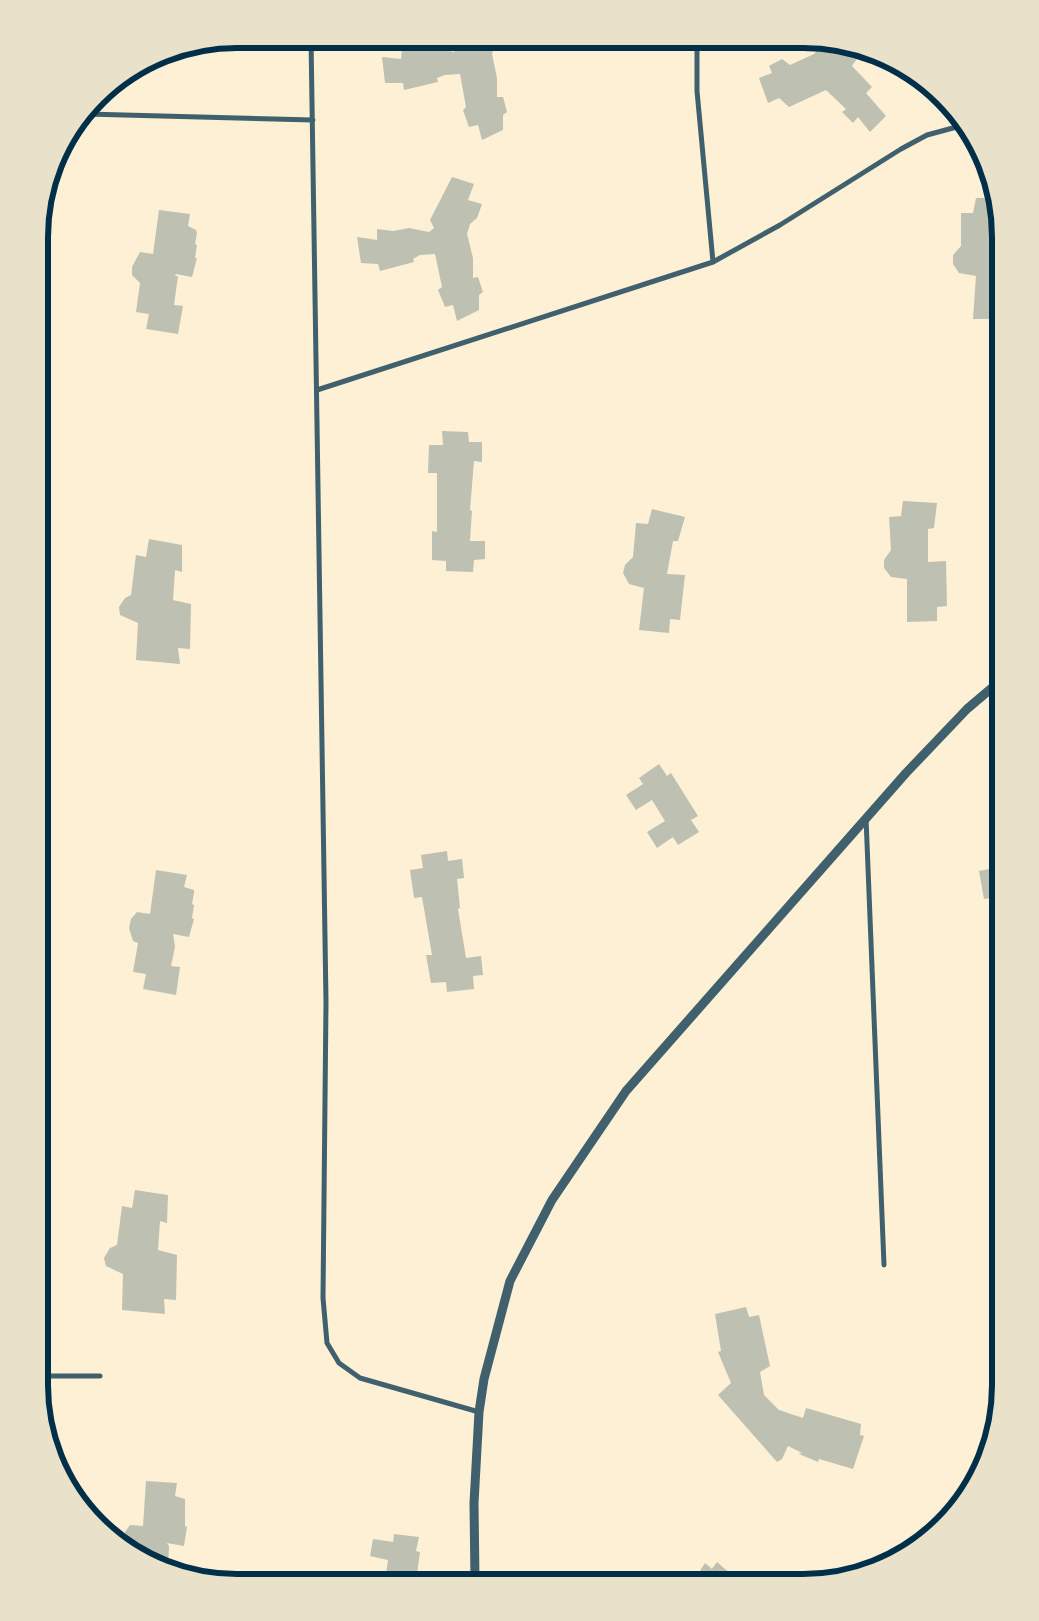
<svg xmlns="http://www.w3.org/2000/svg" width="1039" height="1621" font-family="Raleway,sans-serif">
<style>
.building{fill:#bec0b2}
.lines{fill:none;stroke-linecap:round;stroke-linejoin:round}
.minor{stroke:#3f606c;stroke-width:5}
.tertiary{stroke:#3f606c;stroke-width:9}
.rim{fill:none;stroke:#003049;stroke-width:6}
</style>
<rect width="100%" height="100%" fill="#fdf0d5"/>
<path class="building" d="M454,39L500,40L495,44L492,54L497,78V97H503L507,112L503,115V130L482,140L478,125L469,127L463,110L466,107L460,74L445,75L437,78L438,82L404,90L403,83H385L382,57L401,59L402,49L417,50L433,48L454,52L459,48Z
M827,40L863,50L852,66L872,87L866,93L886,116L870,132L858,117L853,123L842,112L846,109L826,90L789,107L779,98L768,103L759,78L772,73L769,66L782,59L790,65L814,54Z
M452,177L474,184L468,200L482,204L477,218L470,224L467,234L473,258V278L478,277L483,292L479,295V310L457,321L453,305L445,307L438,290L442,287L435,254L420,255L413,259L414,262L380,271L378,264L361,263L357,237L377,240V229L393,231L409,228L429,232L434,228L430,220Z
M976,198H992L991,200L993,201L999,229L997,260H1000V319H973L976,276L959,273L953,264V255L961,246V213H973Z
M159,210L190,214L188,226L196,230L197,233L195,244L197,245L195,258H197L192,277L176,274L175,276H178L174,305L183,306L178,334L146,329L149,314L136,312L140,283L132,275V267L140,252L153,254Z
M442,431L468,432L469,442H482V462L474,461L470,510L472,511L470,541H485V559L474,560L473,572L446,571V561L432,560V531L437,532V473H428L429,445H443Z
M903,501L937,503L934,528L928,529V562L946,561L947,606L937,607V621L907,622V579L891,577L884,568V560L891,550L889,517L901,516Z
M652,509L685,517L678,541H673L667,574L685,575L680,620L670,619L669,633L639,630L644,588L629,584L623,573L625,565L633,557L636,523L648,524Z
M149,539L182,545V572L175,570L173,600L191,604L190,649L178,648L180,664L136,660L138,623L120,615L119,607L125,598L131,595L136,555L146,557Z
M659,764L667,776L671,773L698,816L691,820L699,832L678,845L673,837L657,848L647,832L665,821L652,800L636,810L626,795L643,784L639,778Z
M447,851L448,861L462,859L464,878L457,879L460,908L458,909L466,958L481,956L483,975L473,976L474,989L447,992L446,982L431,983L426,955H432L422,897L414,898L410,870L423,868L421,855Z
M1000,867V906L992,908L991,898L984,899L979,871Z
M156,870L187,875L184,887L194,890V893L192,904L194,905L192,918L194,919L189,937L173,934L175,947L171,966L180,967L176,995L143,989L146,974L133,972L138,943L133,941L129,928L131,919L137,912L150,914Z
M135,1190L168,1195L167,1223L160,1221L158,1250L177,1255L176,1300L164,1299L165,1314L122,1310L123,1274L106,1266L104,1258L110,1248L117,1245L122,1206L132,1208Z
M746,1307L749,1317L759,1315L770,1366L760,1372L764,1395L779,1410L803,1418L806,1408L861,1424L860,1435L864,1436L853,1469L819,1459L818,1462L799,1454L802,1453L788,1446L782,1459L777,1462L718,1395L731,1383L718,1352L721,1351L715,1314Z
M146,1481L177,1483L175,1496L185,1499V1526L187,1527L184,1546L167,1543L169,1546L168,1569L124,1546L125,1532L130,1525L143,1526Z
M394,1534L419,1537L416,1551L420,1552L416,1581H385L388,1560L370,1556L373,1539L393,1542Z
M717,1562L740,1582H693L705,1563L712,1569Z"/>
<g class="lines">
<path class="minor" d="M311,39L326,1002L323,1298L327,1343L339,1363L360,1378L479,1412
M697,40V91L713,262
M86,114L313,120
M317,390L713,262L780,225L901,149L927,135L964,125
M866,818L884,1265
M39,1376H100"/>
<path class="tertiary" d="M475,1581L474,1503L479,1412L484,1379L510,1281L552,1200L626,1091L906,773L967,709L1000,681"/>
</g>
<path d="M0 0H1039V1621H0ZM237 48H803A189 189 0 0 1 992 237V1385A189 189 0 0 1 803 1574H237A189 189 0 0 1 48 1385V237A189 189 0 0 1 237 48Z" fill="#e9e1ca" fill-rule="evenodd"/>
<path class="rim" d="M237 48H803A189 189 0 0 1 992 237V1385A189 189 0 0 1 803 1574H237A189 189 0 0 1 48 1385V237A189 189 0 0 1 237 48Z"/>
</svg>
